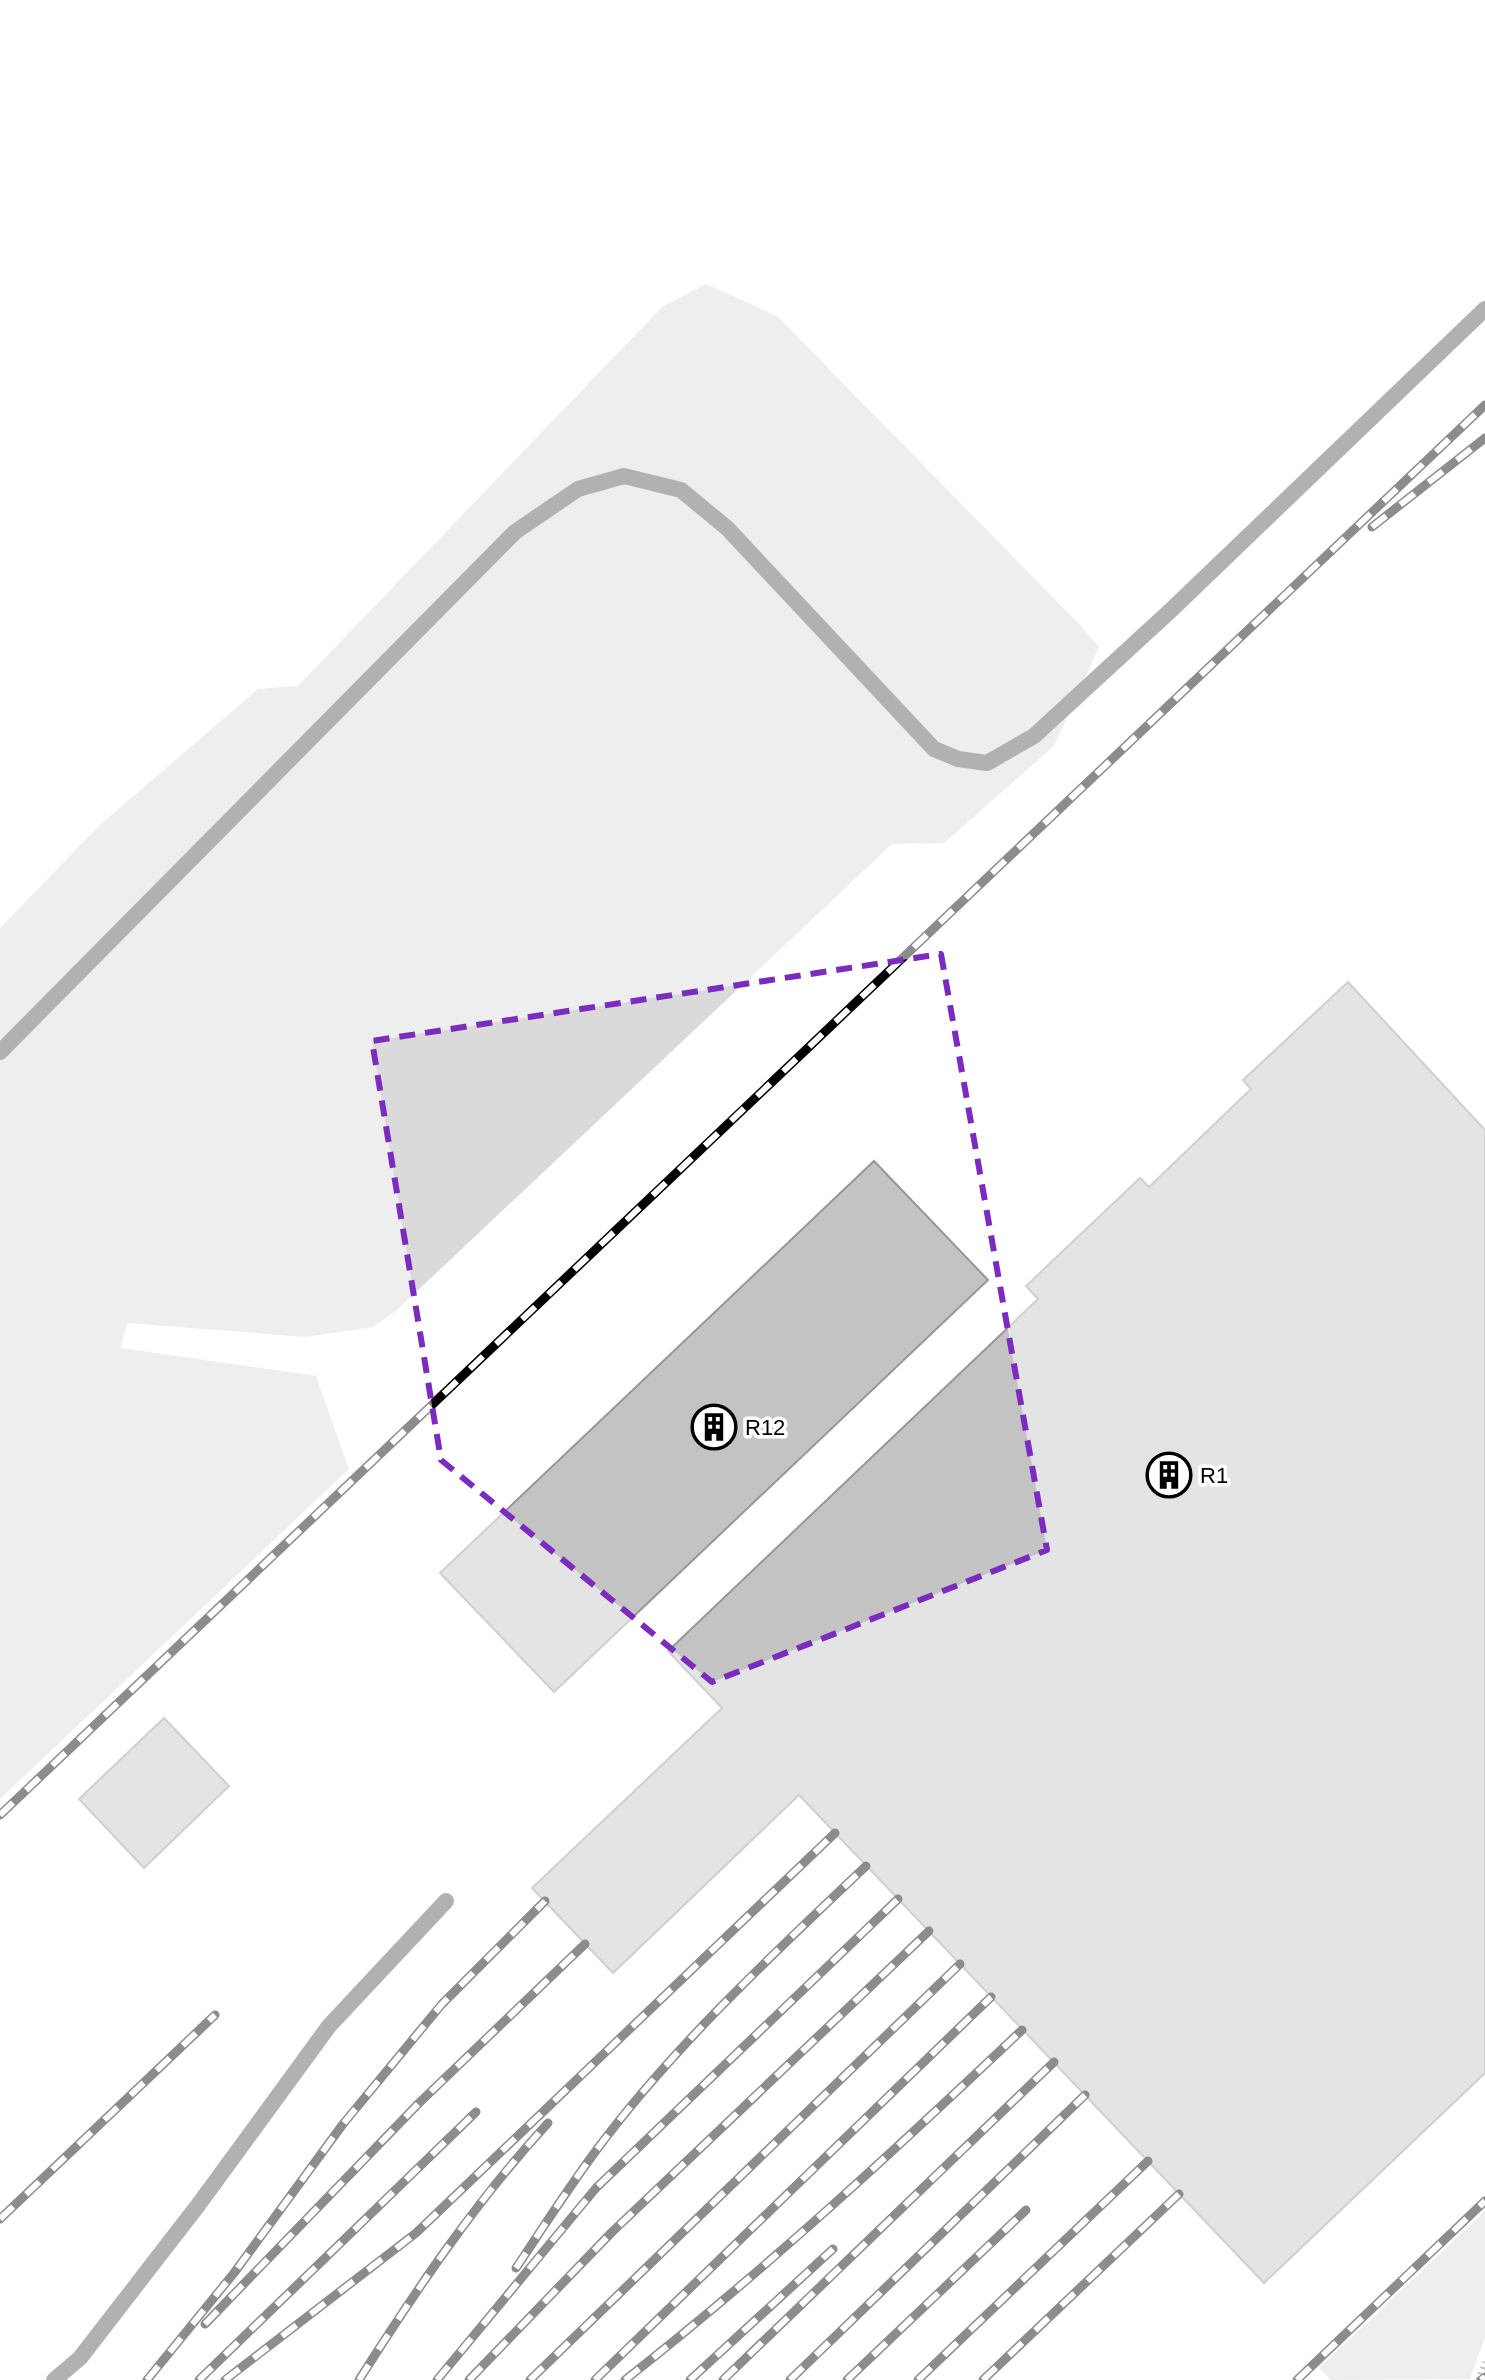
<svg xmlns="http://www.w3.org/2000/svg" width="1485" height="2380" font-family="Arial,sans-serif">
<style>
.green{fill:#dadada}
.building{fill:#c3c3c3;stroke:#979797;stroke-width:2}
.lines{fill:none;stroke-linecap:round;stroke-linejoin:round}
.path{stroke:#757575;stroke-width:5;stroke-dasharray:2 4;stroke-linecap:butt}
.service{stroke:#535353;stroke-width:16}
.rail-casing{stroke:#000;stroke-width:9}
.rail{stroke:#fff;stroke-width:6;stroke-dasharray:18;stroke-linecap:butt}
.marked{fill:none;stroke:#7b2cbf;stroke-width:6;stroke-dasharray:16 10;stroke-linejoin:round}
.labels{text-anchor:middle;stroke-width:7;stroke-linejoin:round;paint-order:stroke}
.poi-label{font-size:22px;fill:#000;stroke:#fff;text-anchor:start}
</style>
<rect width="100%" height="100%" fill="#fff"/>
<path class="green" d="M706,284L777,316L1081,626L1099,647L1054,746L944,843L892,844L397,1310L373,1327L306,1337L127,1323L121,1348L316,1376L349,1469L0,1799V928L101,824L258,689L298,686L663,306Z
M1485,2211V2337L1470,2379L1331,2380L1319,2368Z"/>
<path class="building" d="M1348,982L1485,1130V2073L1264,2283L799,1795L613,1973L532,1888L722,1708L668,1651L1038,1299L1026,1286L1140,1178L1149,1187L1251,1089L1243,1080Z
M874,1161L988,1280L554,1692L440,1573Z
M164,1718L229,1786L144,1868L79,1799Z"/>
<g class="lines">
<path class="path" d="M1478,2380L1485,2362"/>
<path class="service" d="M0,1052L515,532L578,489L624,476L681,490L727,528L934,749L958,759L987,763L1034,736L1170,611L1485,309
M54,2380L80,2358L199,2204L329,2026L446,1901"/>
<g class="rail-casing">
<path id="rail" d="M1372,527L1485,438
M0,1815L1485,405
M0,2219L215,2015
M516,2268C542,2229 567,2190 595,2152C671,2049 773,1954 866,1866
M205,2324L419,2103L585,1944
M147,2380L234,2273L343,2124L442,2004L545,1901
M199,2380L476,2112
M225,2380L416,2233L835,1833
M359,2380C416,2290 476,2201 548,2123
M437,2380L596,2188L898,1899
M469,2380L612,2232L929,1931
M530,2380L960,1964
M595,2380L991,1997
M625,2380C764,2271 894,2151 1022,2030
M690,2380L833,2249
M723,2380L1054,2062
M790,2380L1085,2095
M847,2380L1026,2210
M918,2380L1148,2161
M983,2380L1179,2194
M1297,2380L1485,2201
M1481,2380L1485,2377"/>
</g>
<use href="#rail" class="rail"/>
</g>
<path d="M0 0H1485V2380H0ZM941,954L1047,1550L712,1682L441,1460L372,1041Z" fill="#fff" fill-opacity=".55" fill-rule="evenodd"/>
<path class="marked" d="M941,954L1047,1550L712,1682L441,1460L372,1041Z"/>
<defs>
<g id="building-ring" transform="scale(2.3)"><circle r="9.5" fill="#fff" stroke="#000" stroke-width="1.5"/><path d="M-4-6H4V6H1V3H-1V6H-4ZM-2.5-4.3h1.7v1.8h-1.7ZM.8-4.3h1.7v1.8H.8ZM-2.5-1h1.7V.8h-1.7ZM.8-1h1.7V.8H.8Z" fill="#000"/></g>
</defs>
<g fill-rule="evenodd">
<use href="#building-ring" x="714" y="1427"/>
<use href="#building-ring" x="1169" y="1475"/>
</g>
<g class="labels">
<g class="poi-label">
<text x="745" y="1435">R12</text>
<text x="1200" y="1483">R1</text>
</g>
</g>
</svg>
